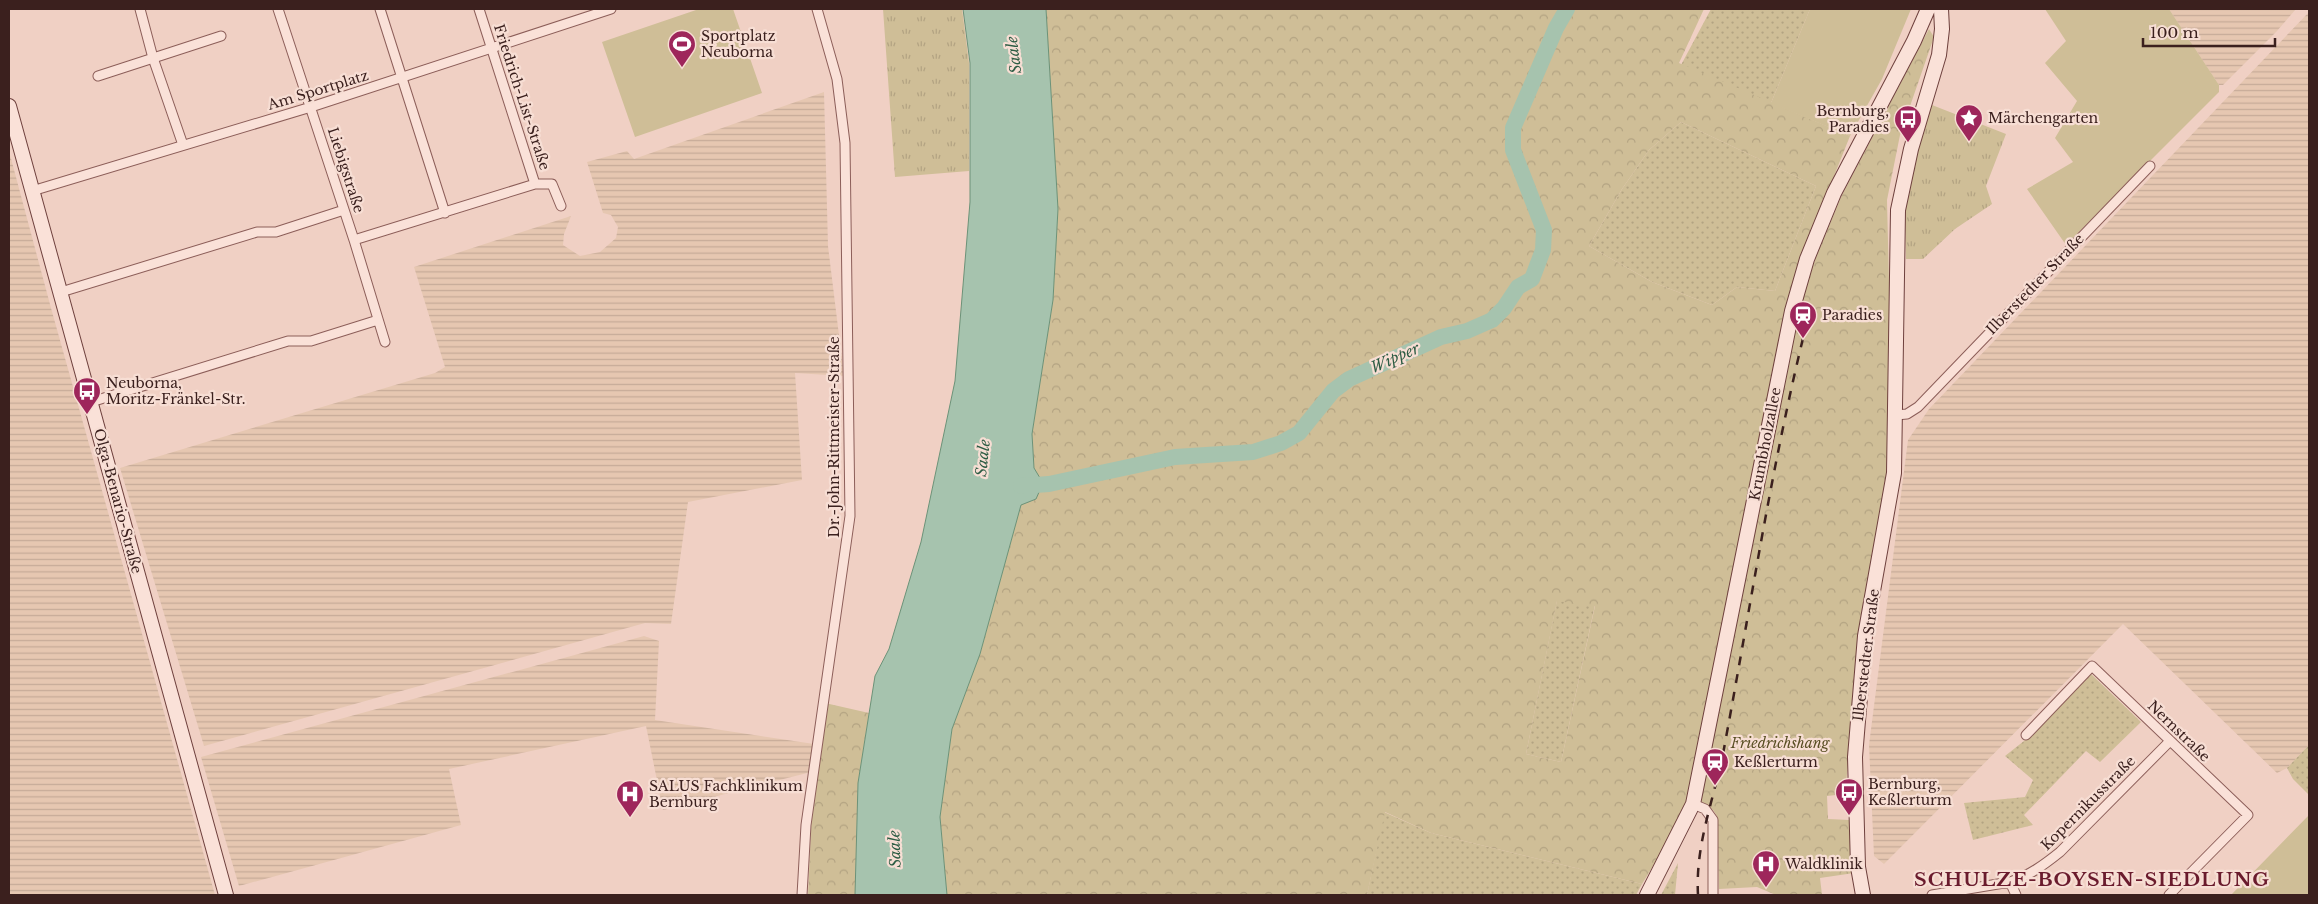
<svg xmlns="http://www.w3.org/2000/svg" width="2318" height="904" font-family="'Libre Baskerville',serif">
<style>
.farmland{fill:url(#farmland-rules)}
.grass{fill:url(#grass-dots)}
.forest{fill:url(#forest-crowns);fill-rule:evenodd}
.park{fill:url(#park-tufts)}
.garden{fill:#cfbe97}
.water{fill:#a6c3ae;stroke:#6c9278}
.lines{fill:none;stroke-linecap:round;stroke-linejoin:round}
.river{stroke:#a6c3ae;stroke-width:16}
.street-casing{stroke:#8c5e59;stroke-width:11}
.secondary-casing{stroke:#6e403d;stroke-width:16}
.street{stroke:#fae1d8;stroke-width:9}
.secondary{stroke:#fae1d8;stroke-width:14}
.rail{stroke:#3b201e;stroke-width:2.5;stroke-dasharray:9 9;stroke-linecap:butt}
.labels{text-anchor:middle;stroke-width:4.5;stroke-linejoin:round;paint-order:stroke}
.poi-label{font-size:14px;fill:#3b201e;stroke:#f7ded4;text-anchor:start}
.street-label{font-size:14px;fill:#3b201e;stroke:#f7ded4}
.park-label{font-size:14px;font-style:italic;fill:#594f24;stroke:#f7ded4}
.water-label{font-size:15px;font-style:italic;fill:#2d5c44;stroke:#f7ded4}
.district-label{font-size:19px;font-weight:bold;letter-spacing:1px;fill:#6a1b2d;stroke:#f7ded4}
</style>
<defs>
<pattern id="farmland-rules" width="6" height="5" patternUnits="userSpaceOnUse" patternTransform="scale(1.25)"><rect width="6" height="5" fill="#e6c7b1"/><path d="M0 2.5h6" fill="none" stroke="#c6ab98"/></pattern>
<pattern id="grass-dots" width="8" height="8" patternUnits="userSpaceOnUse" patternTransform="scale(1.25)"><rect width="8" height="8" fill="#cfbe97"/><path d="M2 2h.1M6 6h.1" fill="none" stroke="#b3a382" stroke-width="1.8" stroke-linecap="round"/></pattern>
<pattern id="forest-crowns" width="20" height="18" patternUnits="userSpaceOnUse" patternTransform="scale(1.25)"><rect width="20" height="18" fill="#cfbe97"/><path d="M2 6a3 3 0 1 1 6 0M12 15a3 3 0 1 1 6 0" fill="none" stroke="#b3a382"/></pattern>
<pattern id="park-tufts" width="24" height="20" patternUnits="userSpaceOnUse" patternTransform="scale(1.25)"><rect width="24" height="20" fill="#cfbe97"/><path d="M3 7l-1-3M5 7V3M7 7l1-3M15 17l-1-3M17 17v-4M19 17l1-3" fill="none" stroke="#b3a382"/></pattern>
</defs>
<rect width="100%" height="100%" fill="#f0d0c4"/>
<path class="farmland" d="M2169,9H2296L2277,31L2223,85H2219Z
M2309,12V745L2287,768L2277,773L2123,624L1884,864L1874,856L1869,745L1908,440L1929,409Z
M824,92L828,246L844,376L795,373L802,480L688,502L671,624L645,623L204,746L120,468L435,373L445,367L414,267L571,216L564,234L563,245L580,256L600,252L616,238L618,227L611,215L603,213L587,162L627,151L634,159Z
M9,151L51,308L215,895H9Z
M644,636L659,641L655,720L814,744L811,772L663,810L646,726L449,769L461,825L239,886L201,757Z"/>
<path class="grass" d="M1711,9H1810L1771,103L1681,65Z
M1681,122L1816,186L1775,291L1737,287L1712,305L1652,282L1589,246L1622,189L1649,150Z
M1557,600L1595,605L1561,762L1526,754Z
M2091,674L2141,722L2100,762L2086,751L2024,815L2033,825L1973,840L1964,803L2025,797L2033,780L2005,756L2029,737Z
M2309,745V795L2293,779L2287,768Z
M1384,812L1431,833L1642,884L1636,895H1367Z
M1678,863L1675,895H1661Z"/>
<path class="forest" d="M1046,9H1704L1679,63L1850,136L1820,211L1789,301L1683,817L1642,884L1431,833L1385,812L1367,895H947L940,817L952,729L980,654L1021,504L1036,499L1032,434L1053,300L1058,210ZM1681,122L1816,186L1775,291L1737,287L1712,305L1652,282L1589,246L1622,189L1649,150ZM1557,601L1595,606L1561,762L1526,754Z
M1929,29L1934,37L1900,135L1887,200L1892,407L1887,471L1861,631L1845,794L1827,796L1828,819L1850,820L1854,873L1820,878L1822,895H1776L1757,887L1719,889L1717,816L1713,810L1702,803L1700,787L1796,315L1816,257L1841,197Z
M825,703L869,713L858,783L855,895H808L813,785Z"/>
<path class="park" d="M883,9H962L969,63V171L895,177Z
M1932,105L2006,134L1986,186L1992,204L1955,229L1923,259H1906L1904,188Z"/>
<path class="garden" d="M699,9H733L762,93L635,137L602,42Z
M1810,9H1911L1882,79L1850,136L1771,103Z
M2045,9H2169L2219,85V92L2066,245L2027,189L2073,162L2055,138L2077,101L2045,63L2066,41Z
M2309,815V895H2231Z"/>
<path class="water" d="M963,9H1046L1058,209L1053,300L1032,434L1034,468L1043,483L1036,499L1021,505L980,654L952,729L940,817L947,895H855L858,783L875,676L889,649L921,542L955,381L970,202V63Z"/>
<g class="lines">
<path class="river" d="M1021,486L1049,484L1175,457L1253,452L1281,443L1299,433L1333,391L1349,379L1441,337L1467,331L1492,320L1504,308L1518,287L1532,279L1543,250L1544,230L1513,150V128L1556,28L1567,9"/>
<g class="street-casing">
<path id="street" d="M140,9L153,58L183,145
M278,9L354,240L385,342
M380,9L445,213
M479,9L535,184H552L561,206
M98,76L221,36
M32,191L311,107L611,9
M354,240L535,184
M61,292L257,232H276L344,210
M91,402L288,341H311L378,320
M1896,415L1907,414L1918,407L2150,166
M2026,735L2092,666L2248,815L2169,895
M1693,804L1705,809L1713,820V895
M2010,882L2016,895
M802,895L806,825L850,516L845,143L837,79L817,9
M1932,895L2010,882C2029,876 2045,864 2060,852L2170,741"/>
</g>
<g class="secondary-casing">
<path id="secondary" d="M9,106L226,895
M1647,895L1693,804L1792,311L1807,259L1834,193L1914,41L1928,9
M1863,895L1858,867L1855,757L1865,636L1894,473L1898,210L1911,149L1939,55L1942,29L1941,9"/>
</g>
<use href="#street" class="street"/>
<use href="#secondary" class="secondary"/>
<path class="rail" d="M1698,895C1695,841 1716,795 1725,743C1751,604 1772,463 1806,326"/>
</g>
<defs>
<g id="stadium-pin" transform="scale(1.4375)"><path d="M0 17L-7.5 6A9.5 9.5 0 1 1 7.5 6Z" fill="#9e265b" stroke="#f7ded4"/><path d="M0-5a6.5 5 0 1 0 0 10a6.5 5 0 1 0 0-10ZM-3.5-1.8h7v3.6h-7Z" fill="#fff"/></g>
<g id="sight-pin" transform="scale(1.4375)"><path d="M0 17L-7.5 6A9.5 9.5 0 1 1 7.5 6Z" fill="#9e265b" stroke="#f7ded4"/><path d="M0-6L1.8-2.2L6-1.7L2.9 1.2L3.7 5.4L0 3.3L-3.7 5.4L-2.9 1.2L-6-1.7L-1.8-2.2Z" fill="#fff"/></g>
<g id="bus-pin" transform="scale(1.4375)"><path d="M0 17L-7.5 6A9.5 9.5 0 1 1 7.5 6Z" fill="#9e265b" stroke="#f7ded4"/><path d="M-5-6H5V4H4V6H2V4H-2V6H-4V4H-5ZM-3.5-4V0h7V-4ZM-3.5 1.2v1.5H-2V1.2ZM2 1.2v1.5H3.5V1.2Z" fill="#fff"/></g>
<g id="station-pin" transform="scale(1.4375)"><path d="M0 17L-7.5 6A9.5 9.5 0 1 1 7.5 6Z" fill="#9e265b" stroke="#f7ded4"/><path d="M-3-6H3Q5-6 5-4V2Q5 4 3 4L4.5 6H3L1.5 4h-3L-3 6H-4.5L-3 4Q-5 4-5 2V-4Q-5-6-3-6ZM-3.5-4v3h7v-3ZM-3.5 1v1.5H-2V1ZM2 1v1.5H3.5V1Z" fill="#fff"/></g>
<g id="hospital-pin" transform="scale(1.4375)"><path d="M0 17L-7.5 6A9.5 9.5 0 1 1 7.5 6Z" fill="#9e265b" stroke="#f7ded4"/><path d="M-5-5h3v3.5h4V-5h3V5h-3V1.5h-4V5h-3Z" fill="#fff"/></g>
</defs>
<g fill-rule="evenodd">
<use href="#stadium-pin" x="682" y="44"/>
<use href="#sight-pin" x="1969" y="118"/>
<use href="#bus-pin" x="1908" y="119"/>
<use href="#station-pin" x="1803" y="315"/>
<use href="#bus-pin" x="87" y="391"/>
<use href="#station-pin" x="1715" y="762"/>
<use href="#bus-pin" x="1849" y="792"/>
<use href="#hospital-pin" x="630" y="794"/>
<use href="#hospital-pin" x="1766" y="864"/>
</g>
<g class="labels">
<g class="poi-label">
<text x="701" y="41">Sportplatz<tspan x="701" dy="16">Neuborna</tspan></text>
<text x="1889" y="116" text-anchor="end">Bernburg,<tspan x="1889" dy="16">Paradies</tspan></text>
<text x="1988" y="123">Märchengarten</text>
<text x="1822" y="320">Paradies</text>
<text x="106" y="388">Neuborna,<tspan x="106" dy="16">Moritz-Fränkel-Str.</tspan></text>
<text x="1734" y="767">Keßlerturm</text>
<text x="1868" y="789">Bernburg,<tspan x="1868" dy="16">Keßlerturm</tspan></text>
<text x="649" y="791">SALUS Fachklinikum<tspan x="649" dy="16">Bernburg</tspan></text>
<text x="1785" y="869">Waldklinik</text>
</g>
<g class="street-label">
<text transform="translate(318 90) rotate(-17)" y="5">Am Sportplatz</text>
<text transform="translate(522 97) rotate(72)" y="5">Friedrich-List-Straße</text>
<text transform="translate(346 170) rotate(72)" y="5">Liebigstraße</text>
<text transform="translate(2035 284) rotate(-46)" y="5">Ilberstedter Straße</text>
<text transform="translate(834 437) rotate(-90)" y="5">Dr.-John-Rittmeister-Straße</text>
<text transform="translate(1765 444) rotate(-79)" y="5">Krumbholzallee</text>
<text transform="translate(118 501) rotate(75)" y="5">Olga-Benario-Straße</text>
<text transform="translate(1866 655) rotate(-83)" y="5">Ilberstedter Straße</text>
<text transform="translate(2179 731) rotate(44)" y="5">Nernstraße</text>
<text transform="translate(2088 803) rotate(-45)" y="5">Kopernikusstraße</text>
</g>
<g class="park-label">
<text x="1780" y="748">Friedrichshang</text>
</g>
<g class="water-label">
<text transform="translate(1014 55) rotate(-97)" y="5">Saale</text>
<text transform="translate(1395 358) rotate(-24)" y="5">Wipper</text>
<text transform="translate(983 458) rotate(-84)" y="5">Saale</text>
<text transform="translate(895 849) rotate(-92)" y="5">Saale</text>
</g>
<g class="district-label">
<text x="2092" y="886">SCHULZE-BOYSEN-SIEDLUNG</text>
</g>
</g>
<rect width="2318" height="904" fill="none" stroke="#3b201e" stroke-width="20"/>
<path d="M2143 38v8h132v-8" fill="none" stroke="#3b201e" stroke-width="2.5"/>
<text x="2150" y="38" font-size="15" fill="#3b201e" stroke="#f7ded4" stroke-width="4" paint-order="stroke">100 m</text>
</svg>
